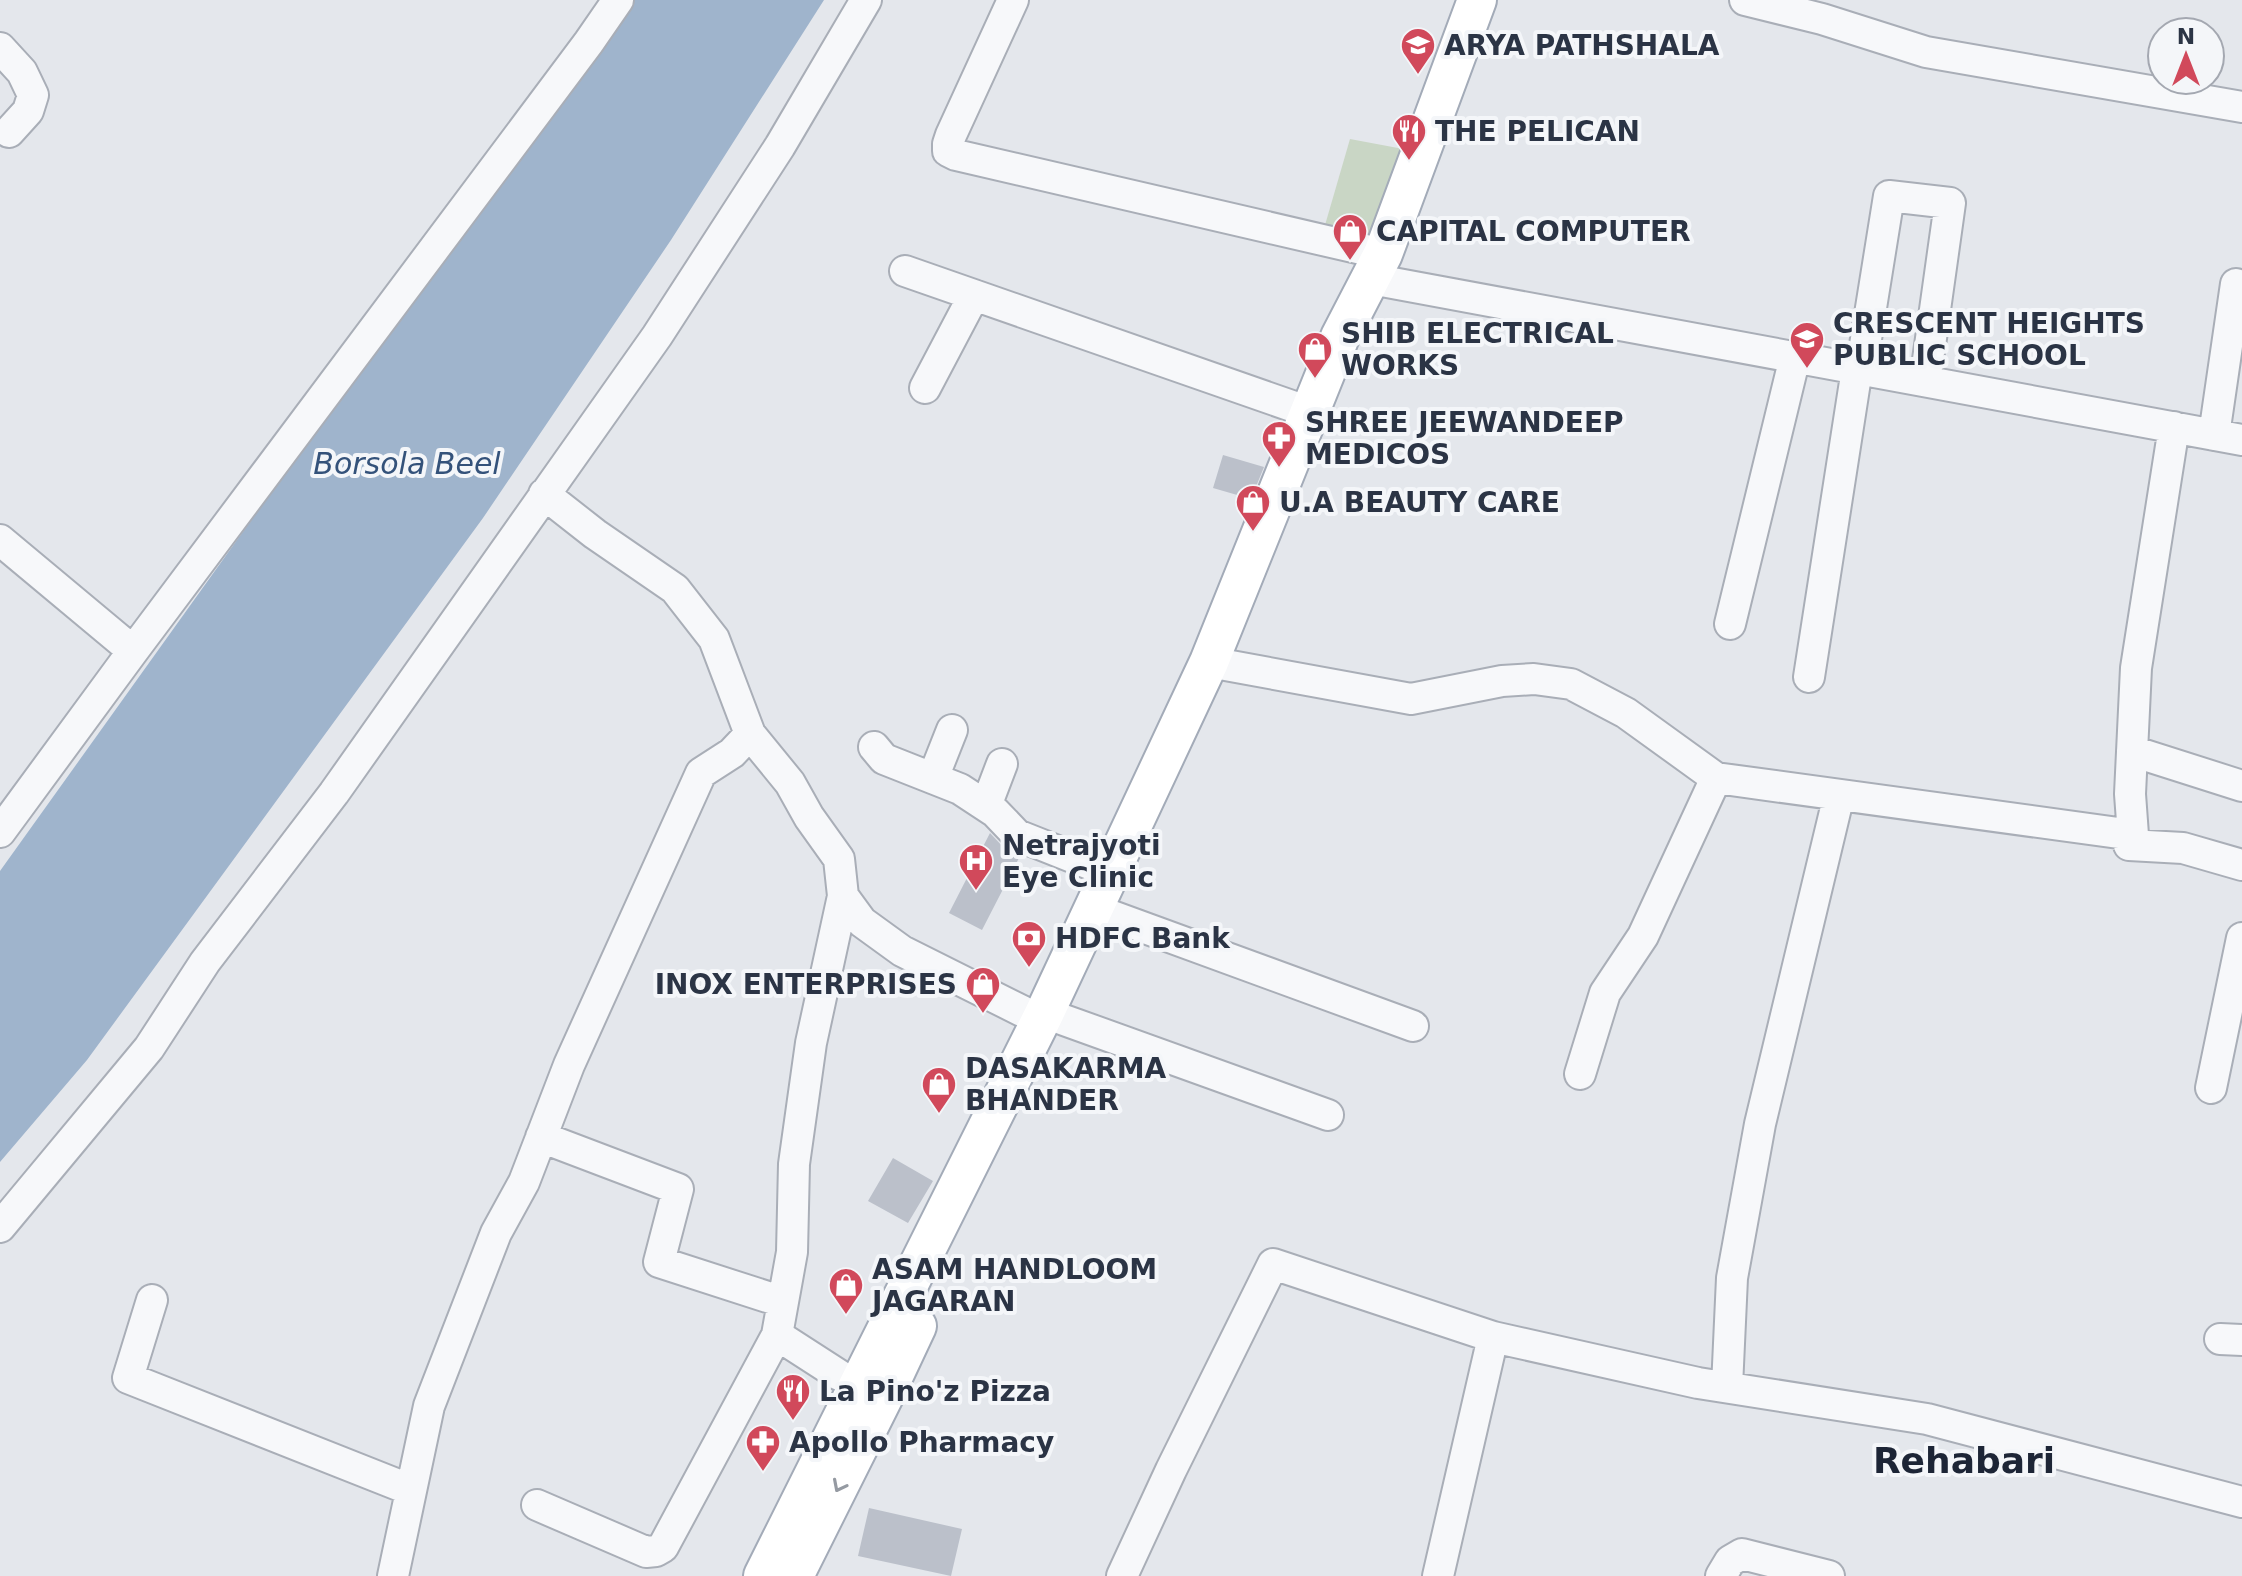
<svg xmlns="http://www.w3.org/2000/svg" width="2242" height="1576" font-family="'DejaVu Sans',sans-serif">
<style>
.green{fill:#c9d6c5}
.water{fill:#9fb4cc}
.building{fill:#bbc0ca}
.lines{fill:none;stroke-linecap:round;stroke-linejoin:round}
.minor-casing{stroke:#a9aeb7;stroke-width:34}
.major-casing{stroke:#a3abb8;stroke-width:42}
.minor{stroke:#f7f8fa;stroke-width:30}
.major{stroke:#fff;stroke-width:38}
.oneway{stroke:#959aa2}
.labels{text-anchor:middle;stroke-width:8;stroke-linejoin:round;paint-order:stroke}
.poi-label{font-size:28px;font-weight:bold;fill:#2b3445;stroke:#f4f6f9;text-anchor:start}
.water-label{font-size:30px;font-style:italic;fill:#34527a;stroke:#f4f6f9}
.district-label{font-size:36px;font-weight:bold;fill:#1d2536;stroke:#f4f6f9}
</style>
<rect width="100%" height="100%" fill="#e4e7ec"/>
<path class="green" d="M1350,139L1414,151L1381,246L1323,232Z"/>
<path class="water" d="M622,0H824L671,240L483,518L87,1060L0,1162V871L512,156Z"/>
<path class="building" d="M1223,455L1264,467L1251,499L1213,488Z
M990,833L1004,848L1020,856L982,930L949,913Z
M893,1158L933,1181L908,1223L868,1201Z
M869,1508L962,1529L951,1576L858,1556Z"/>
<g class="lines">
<g class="minor-casing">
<path id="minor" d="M1013,0L951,135L948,144V151L956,155L1383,254
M1745,0L1822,19L1926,52L2242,107
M0,48L22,72L33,95L28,111L9,132
M905,271L1309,412
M1371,279L2242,440
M1861,370L1889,196L1950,203L1925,381
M925,388L974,295
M2174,427L2136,668L2130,794L2133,835L2129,845L2183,848L2242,865
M2214,435L2236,284
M544,494L595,534L675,589L714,639L750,734
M0,540L133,651
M1730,624L1795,357
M1209,662L1411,699L1502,681L1534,679L1571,684L1626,713L1716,778L2133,835
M1809,677L1857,369
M874,747L884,759L960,789L995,812L1017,835L1110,872
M2132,751L2242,786
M933,778L952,730
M986,806L1002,764
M0,832L133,651L589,42L618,0
M1093,909L1413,1026
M1064,1020L1328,1115
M1580,1074L1605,993L1643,936L1716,778
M2211,1088L2242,938
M541,1137L678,1189L659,1262L783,1302
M0,1227L149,1048L205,962L334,793L657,336L780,146L866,0
M152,1300L128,1378L411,1490
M777,1335L792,1252L794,1164L811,1043L843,896
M2220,1339L2242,1340
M1727,1387L1732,1278L1760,1124L1839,795
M537,1505L646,1552L656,1551L663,1547L777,1335L839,1375
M393,1576L429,1406L496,1233L524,1182L569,1065L701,773L732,753L750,734L790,783L809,817L839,859L843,896L862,922L902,951L1022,1011
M1122,1576L1171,1470L1273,1264L1493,1337
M1438,1576L1493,1337L1698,1383L1927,1419L2242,1502
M1721,1576L1730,1561L1742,1554L1829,1576"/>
</g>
<g class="major-casing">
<path id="major" d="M763,1576L1044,1014L1209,662L1340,337L1383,254L1477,0
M794,1576L887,1390L917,1326"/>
</g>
<use href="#minor" class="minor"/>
<use href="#major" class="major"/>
</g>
<defs><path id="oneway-chevron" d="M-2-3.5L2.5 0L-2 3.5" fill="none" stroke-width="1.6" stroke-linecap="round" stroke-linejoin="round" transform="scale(2)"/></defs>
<use class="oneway" href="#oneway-chevron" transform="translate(839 1486) rotate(117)"/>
<defs>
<g id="school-pin" transform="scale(1.8)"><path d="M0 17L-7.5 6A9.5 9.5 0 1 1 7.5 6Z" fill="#d1495b" stroke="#f4f6f9"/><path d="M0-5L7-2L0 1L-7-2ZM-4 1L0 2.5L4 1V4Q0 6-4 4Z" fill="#fff"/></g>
<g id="restaurant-pin" transform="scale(1.8)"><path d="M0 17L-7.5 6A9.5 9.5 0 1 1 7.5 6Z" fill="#d1495b" stroke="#f4f6f9"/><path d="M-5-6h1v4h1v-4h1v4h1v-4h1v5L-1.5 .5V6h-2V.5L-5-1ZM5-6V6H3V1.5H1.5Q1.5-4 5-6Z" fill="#fff"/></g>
<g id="shop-pin" transform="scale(1.8)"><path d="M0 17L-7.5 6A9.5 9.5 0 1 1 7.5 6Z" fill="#d1495b" stroke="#f4f6f9"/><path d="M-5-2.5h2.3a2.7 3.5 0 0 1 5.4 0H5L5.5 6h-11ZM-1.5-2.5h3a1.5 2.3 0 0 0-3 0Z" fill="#fff"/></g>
<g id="pharmacy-pin" transform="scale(1.8)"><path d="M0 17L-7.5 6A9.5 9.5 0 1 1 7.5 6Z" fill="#d1495b" stroke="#f4f6f9"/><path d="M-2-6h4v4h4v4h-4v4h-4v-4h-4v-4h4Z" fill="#fff"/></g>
<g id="hospital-pin" transform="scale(1.8)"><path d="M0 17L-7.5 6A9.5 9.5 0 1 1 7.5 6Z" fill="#d1495b" stroke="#f4f6f9"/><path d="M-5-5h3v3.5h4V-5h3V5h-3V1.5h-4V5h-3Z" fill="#fff"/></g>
<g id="bank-pin" transform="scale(1.8)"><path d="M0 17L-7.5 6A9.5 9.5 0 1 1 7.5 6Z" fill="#d1495b" stroke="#f4f6f9"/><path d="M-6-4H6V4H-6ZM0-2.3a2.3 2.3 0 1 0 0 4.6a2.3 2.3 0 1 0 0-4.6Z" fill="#fff"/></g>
</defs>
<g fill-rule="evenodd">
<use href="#school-pin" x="1418" y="45"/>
<use href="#restaurant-pin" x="1409" y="131"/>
<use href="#shop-pin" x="1350" y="231"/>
<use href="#school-pin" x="1807" y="339"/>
<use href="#shop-pin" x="1315" y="349"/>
<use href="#pharmacy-pin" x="1279" y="438"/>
<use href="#shop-pin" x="1253" y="502"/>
<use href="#hospital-pin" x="976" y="861"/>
<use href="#bank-pin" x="1029" y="938"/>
<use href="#shop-pin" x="983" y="984"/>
<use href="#shop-pin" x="939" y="1084"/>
<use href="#shop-pin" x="846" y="1285"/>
<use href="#restaurant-pin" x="793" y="1391"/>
<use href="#pharmacy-pin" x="763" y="1442"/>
</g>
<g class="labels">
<g class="poi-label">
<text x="1444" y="55">ARYA PATHSHALA</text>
<text x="1435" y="141">THE PELICAN</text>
<text x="1376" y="241">CAPITAL COMPUTER</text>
<text x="1833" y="333">CRESCENT HEIGHTS<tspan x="1833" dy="32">PUBLIC SCHOOL</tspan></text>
<text x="1341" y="343">SHIB ELECTRICAL<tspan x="1341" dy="32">WORKS</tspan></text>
<text x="1305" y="432">SHREE JEEWANDEEP<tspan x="1305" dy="32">MEDICOS</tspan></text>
<text x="1279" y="512">U.A BEAUTY CARE</text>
<text x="1002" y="855">Netrajyoti<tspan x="1002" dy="32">Eye Clinic</tspan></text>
<text x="1055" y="948">HDFC Bank</text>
<text x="957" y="994" text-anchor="end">INOX ENTERPRISES</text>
<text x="965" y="1078">DASAKARMA<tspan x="965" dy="32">BHANDER</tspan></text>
<text x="872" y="1279">ASAM HANDLOOM<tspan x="872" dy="32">JAGARAN</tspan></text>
<text x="819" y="1401">La Pino'z Pizza</text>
<text x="789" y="1452">Apollo Pharmacy</text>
</g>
<g class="water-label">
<text x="407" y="474">Borsola Beel</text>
</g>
<g class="district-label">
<text x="1964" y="1473">Rehabari</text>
</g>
</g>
<g transform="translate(2186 56)"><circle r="38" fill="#f4f6f9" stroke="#a4a8b1" stroke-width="2"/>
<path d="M0-6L14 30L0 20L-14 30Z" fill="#d1495b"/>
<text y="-12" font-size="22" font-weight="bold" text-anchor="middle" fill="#2b3445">N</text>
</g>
</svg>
